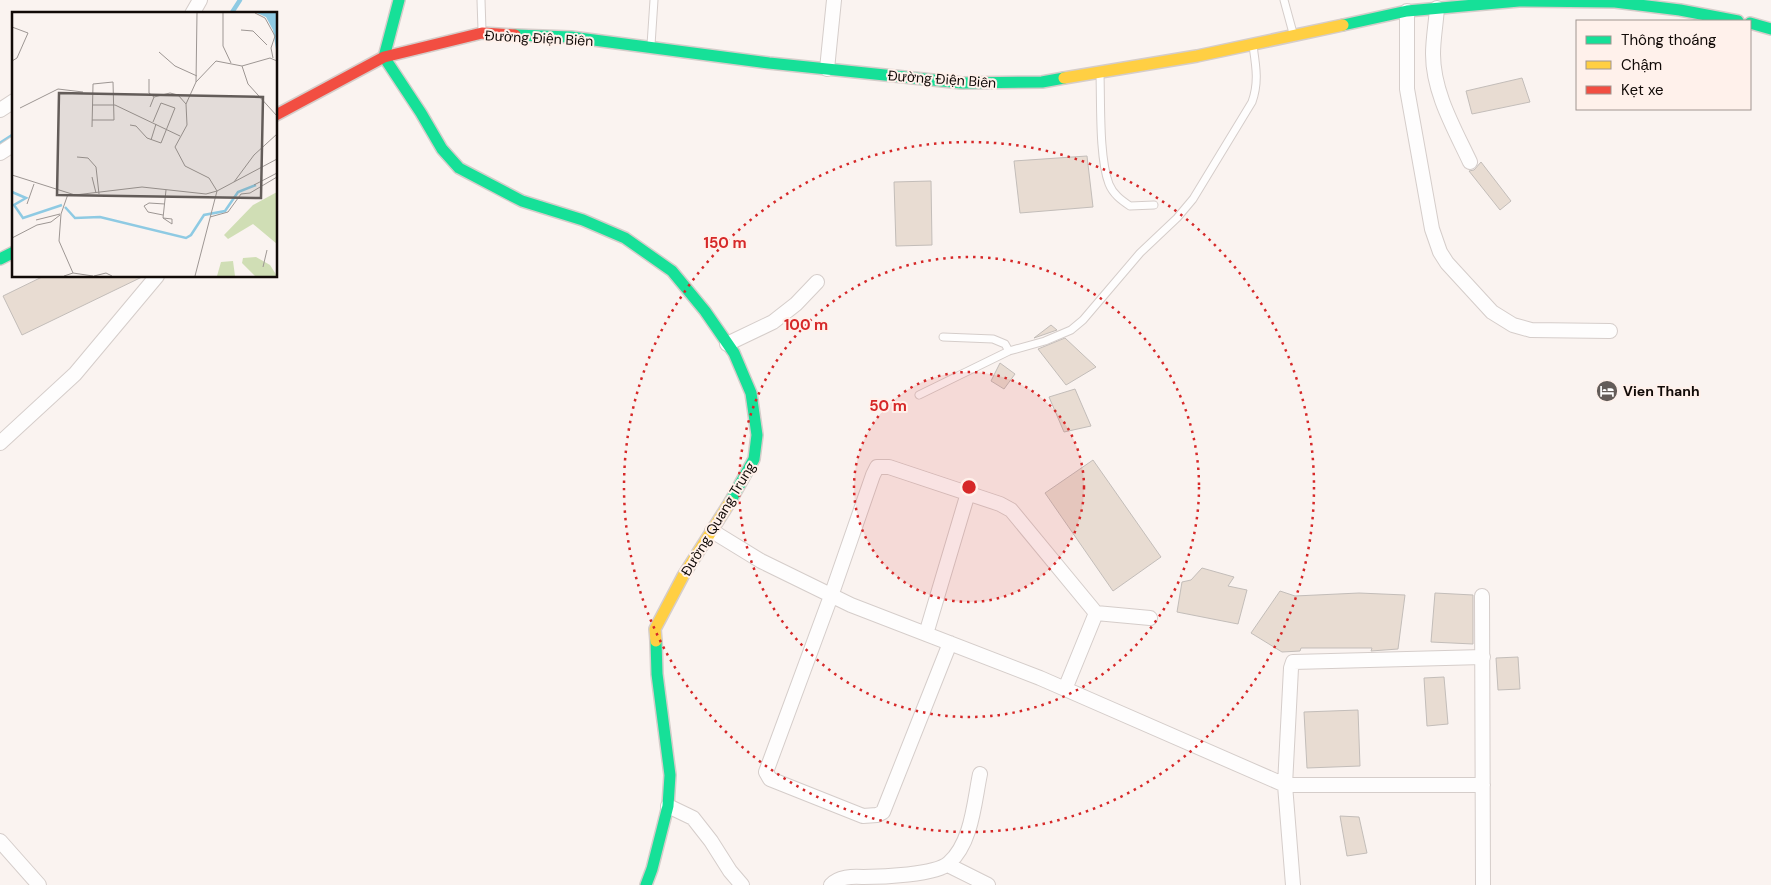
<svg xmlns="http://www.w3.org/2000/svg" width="1771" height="885" font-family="'DM Sans',sans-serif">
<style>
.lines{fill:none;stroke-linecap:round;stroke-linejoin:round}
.stream{stroke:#8ecae3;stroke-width:4.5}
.building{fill:#e8dcd2;stroke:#c3bdb9}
.lane-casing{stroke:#d5cdca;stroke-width:9}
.street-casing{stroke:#d5cdca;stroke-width:16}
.fast-casing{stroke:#d5cdca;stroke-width:14}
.slow-casing{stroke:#d5cdca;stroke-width:14}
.jam-casing{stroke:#d5cdca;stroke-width:14}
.lane{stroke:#fefdfd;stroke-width:7}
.street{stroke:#fefdfd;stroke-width:14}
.fast{stroke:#16e098;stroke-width:11}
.slow{stroke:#ffcf43;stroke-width:11}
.jam{stroke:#f24e42;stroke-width:11}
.ring{fill:none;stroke:#d62828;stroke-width:2.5;stroke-dasharray:2.5 5}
.labels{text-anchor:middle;stroke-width:4;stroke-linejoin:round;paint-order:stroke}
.street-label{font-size:14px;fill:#110a07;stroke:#fff1eb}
.poi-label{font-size:14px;font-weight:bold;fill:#110a07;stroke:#fff1eb;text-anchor:start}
.inset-river{fill:none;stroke:#8ecae3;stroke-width:2.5}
.inset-road{fill:none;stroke:#9d9693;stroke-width:1}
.view{fill:#635c59;fill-opacity:0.15;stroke:#635c59;stroke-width:2.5}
.inset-edge{fill:none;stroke:#110a07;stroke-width:2.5}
.centre{fill:#d62828;stroke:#fff1eb;stroke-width:2.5}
.ring-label{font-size:15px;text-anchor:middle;font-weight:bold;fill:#d62828;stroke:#fff1eb;stroke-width:4;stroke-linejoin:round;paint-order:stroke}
</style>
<rect width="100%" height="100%" fill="#faf3f0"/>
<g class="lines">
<path class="stream" d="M231,14L240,0
M0,144L14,135"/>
</g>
<path class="building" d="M1522,78L1530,102L1472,114L1466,91Z
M1087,156L1093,207L1020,213L1014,161Z
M1481,162L1511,201L1500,210L1469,171L1474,170Z
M931,181L932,245L896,246L894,182Z
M44,276H144L22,335L3,296Z
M1051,325L1057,330L1034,338Z
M1065,338L1096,367L1066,385L1038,349Z
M1000,363L1015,374L1004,389L991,381Z
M1075,389L1091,426L1064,432L1049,397Z
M1093,460L1161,557L1113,591L1045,493Z
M1202,568L1234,577L1228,586L1247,590L1238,624L1177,612L1182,582L1191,580Z
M1280,591L1295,596L1359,593L1405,595L1398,649L1371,651L1372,648H1301L1300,651L1282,652L1251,633Z
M1435,593L1473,595V644L1431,642Z
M1518,657L1520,689L1498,690L1496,658Z
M1444,677L1448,724L1427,726L1424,678Z
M1358,710L1360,766L1307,768L1304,712Z
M1340,816L1359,817L1367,853L1347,856Z"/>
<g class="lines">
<g class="lane-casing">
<path id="lane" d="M481,0L482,30
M1284,0L1293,33
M651,45L654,0
M1100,75C1101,104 1099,158 1109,184C1113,194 1121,200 1130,206L1154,205
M943,337L993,339L1005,344L1009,351
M919,395L1009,351L1045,341L1071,330L1083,320L1140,253L1177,218L1193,199L1252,102C1259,83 1256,66 1253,46"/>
</g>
<g class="street-casing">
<path id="street" d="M1437,8C1436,23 1433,39 1433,54C1433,92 1454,128 1470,162
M1407,11V89L1432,229L1440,252L1447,263L1492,312L1513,325L1531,330L1610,331
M192,14L200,0
M827,69L834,0
M0,110L14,101
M0,153L14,144
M727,344L773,322L796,304L817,282
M0,443L75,374L157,276
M712,531L761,561L851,605L1040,678L1285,785H1483
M1482,596L1483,885
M926,634L968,493
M950,643L883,812L877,815L863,816L770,779L766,772L831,596L873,475L877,467H889L1000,504L1011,510L1096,613L1150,618
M1065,689L1096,613
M668,806L693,818L711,841L730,871L742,885
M0,841L39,885
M948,865L988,885
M831,885C838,877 853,876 863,877C881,877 936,875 949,863C972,842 974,803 980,774
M1293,885L1285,785L1291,668L1293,662L1483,657"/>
</g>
<g class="fast-casing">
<path id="fast" d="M399,0L384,57L421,113L442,149L459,168L522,201L583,220L625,238L672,271L705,311L734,353L751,393L757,435L754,459L730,502
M1750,23L1771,29
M1343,25L1407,11L1519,1L1615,2L1680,10L1738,21
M515,35L571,37L769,63L962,83L1042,82L1064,78
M0,259L14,252
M646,885L652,869L668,806L670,775L657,674L656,641"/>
</g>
<g class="slow-casing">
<path id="slow" d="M1064,78L1197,56L1343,25
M656,641L655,629L683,576L730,502"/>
</g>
<g class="jam-casing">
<path id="jam" d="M276,115L384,57L482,33L515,35"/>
</g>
<use href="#lane" class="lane"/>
<use href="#street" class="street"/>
<use href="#fast" class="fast"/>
<use href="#slow" class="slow"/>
<use href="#jam" class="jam"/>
</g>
<circle cx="969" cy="487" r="115" fill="#d62828" fill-opacity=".12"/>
<g class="ring">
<circle cx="969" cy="487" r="115"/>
<circle cx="969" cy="487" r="230"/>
<circle cx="969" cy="487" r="345"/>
</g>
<defs>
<g id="hotel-disc" transform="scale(1.125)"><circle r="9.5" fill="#635c59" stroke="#fff1eb"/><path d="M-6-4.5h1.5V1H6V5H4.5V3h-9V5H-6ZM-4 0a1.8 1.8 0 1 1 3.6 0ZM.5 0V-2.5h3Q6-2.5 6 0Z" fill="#fff"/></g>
</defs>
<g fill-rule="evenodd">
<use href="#hotel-disc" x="1607" y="391"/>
</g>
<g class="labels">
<g class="street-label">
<text transform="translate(539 38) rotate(3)" y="5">Đường Điện Biên</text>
<text transform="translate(942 79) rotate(4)" y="5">Đường Điện Biên</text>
<text transform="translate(718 519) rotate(-59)" y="5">Đường Quang Trung</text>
</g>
<g class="poi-label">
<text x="1623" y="396">Vien Thanh</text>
</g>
</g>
<g transform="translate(12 12)">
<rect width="265" height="265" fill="#faf3f0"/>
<path d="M265,180V232L241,212L216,227L212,223L241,193ZM244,245L258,253L265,264H243L230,251L231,246ZM221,249L223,264H205L209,250Z" fill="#d0deb5"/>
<path d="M245,1H265V44L261,18L254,5Z" fill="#8ecae3"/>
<path class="inset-river" d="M0,180L14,186L2,193L11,206L50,193M53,195L63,206L88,205L174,226L179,223L192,203L213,199L226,180L244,173"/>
<path class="inset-road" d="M211,1V34L219,51M243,1L253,6L263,24L259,36L261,46M0,15L16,21L5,46L0,49M229,18L241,19L255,33M147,40L163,54L185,64M265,49L258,46L230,54L236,72L265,104M137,67V81L142,85M184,70L204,49L230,54M80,93H103L168,124M138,95L142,85L158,81L166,83L174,92M8,96L46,77L71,80M118,113L124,114L135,126L149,131L163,96L149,91L141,110M80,115L81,73V72L101,70L102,108H80M139,128L144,112M65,145L76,146L84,155L87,182M0,163L63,183L130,175L194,182L205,179L265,147M80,165L84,181M222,170L242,143L265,122M242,173L265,161M56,182L49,202L47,229L61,261M15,192L22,172M151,203L136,200L132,194L137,191L153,192M198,205L216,200L229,182L238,181L265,165M151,206L160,207V212L151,206L154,178M24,208L48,202M0,226L25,213L39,210L48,203M251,255L255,238M52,264L61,261L81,264M82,264L94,261L100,264M183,264L205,179L197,166L173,154L163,135L175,113L174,92L184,70L185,1"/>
<path class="view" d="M47,81L251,85L249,186L45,183Z"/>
<rect width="265" height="265" class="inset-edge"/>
</g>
<circle cx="969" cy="487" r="8" class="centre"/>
<g class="ring-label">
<text x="725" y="248">150 m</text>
<text x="806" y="330">100 m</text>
<text x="888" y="411">50 m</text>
</g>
<rect x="1576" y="20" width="175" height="90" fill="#fff1eb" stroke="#a09590"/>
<rect x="1586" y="36" width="25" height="8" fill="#16e098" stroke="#a09590"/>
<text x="1621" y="45" font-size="15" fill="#110a07">Thông thoáng</text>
<rect x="1586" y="61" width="25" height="8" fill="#ffcf43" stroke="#a09590"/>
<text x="1621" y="70" font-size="15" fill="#110a07">Chậm</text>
<rect x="1586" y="86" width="25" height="8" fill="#f24e42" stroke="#a09590"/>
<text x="1621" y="95" font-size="15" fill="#110a07">Kẹt xe</text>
</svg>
